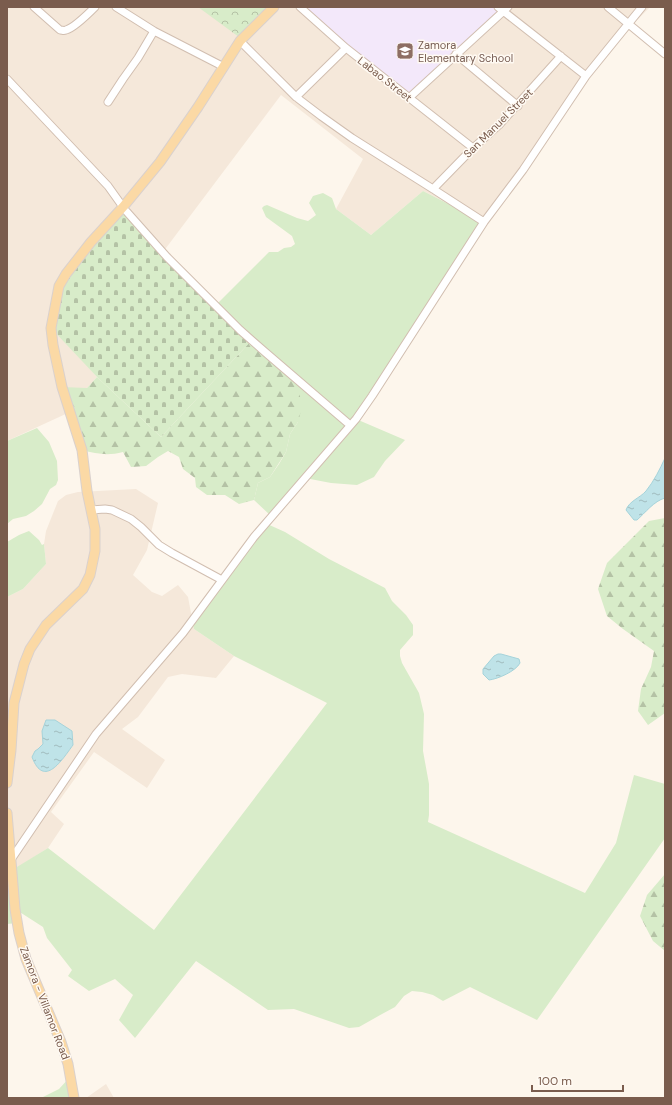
<svg xmlns="http://www.w3.org/2000/svg" width="672" height="1105" font-family="'DM Sans',sans-serif">
<style>
.residential{fill:#f5e8da}
.education{fill:#f3e8fa}
.green{fill:#d8ecc9}
.forest{fill:url(#forest-firs)}
.cemetery{fill:url(#cemetery-stones)}
.park{fill:url(#park-crowns)}
.water{fill:url(#water-ripples);stroke:#a5d3da}
.lines{fill:none;stroke-linecap:round;stroke-linejoin:round}
.minor-casing{stroke:#d1beb0;stroke-width:9}
.major-casing{stroke:#dad1cd;stroke-width:11}
.minor{stroke:#fff;stroke-width:7}
.major{stroke:#fbd9a5;stroke-width:9}
.labels{text-anchor:middle;stroke-width:3;stroke-linejoin:round;paint-order:stroke}
.education-label{font-size:11px;fill:#785e54;stroke:#fffaf3;text-anchor:start}
.street-label{font-size:11px;fill:#7a5c4d;stroke:#fffaf3}
</style>
<defs>
<pattern id="forest-firs" width="22" height="20" patternUnits="userSpaceOnUse"><rect width="22" height="20" fill="#d8ecc9"/><path d="M5 1l3.5 6h-7zM16 11l3.5 6h-7z" fill="#b4c2a5"/></pattern>
<pattern id="cemetery-stones" width="16" height="16" patternUnits="userSpaceOnUse"><rect width="16" height="16" fill="#d8ecc9"/><path d="M2 7V4a2 2 0 0 1 4 0v3zM10 15v-3a2 2 0 0 1 4 0v3z" fill="#b4c2a5"/></pattern>
<pattern id="park-crowns" width="20" height="18" patternUnits="userSpaceOnUse"><rect width="20" height="18" fill="#d8ecc9"/><path d="M2 6a3 3 0 1 1 6 0M12 15a3 3 0 1 1 6 0" fill="none" stroke="#b4c2a5"/></pattern>
<pattern id="water-ripples" width="26" height="14" patternUnits="userSpaceOnUse"><rect width="26" height="14" fill="#bfe3e8"/><path d="M2 4q2-2 4 0t4 0M15 11q2-2 4 0t4 0" fill="none" stroke="#a0bbbe"/></pattern>
</defs>
<rect width="100%" height="100%" fill="#fdf6ec"/>
<path class="residential" d="M7,7H650L638,19L629,24L586,76L484,222L423,191L371,235L336,209L363,159L281,95L163,252L89,368L97,377L87,388H79L70,412L7,441Z
M136,489L158,503L147,550L133,575L152,592L162,596L178,585L188,597L194,629L234,656L216,678L182,674L168,677L138,717L122,729L165,760L147,788L94,752L51,812L64,824L48,848L12,871L7,864V597L23,589L46,564L44,544L46,531L58,501L66,495L78,492Z
M106,1084L114,1098H86Z"/>
<path class="education" d="M300,7H498L504,11L409,98Z"/>
<path class="green" d="M423,191L484,222L356,419L405,440L385,461L374,477L357,485L331,483L305,478L271,516L254,500L258,483L270,477L279,464L286,452L290,434L298,422L216,305L269,252H278L284,248L291,247L295,244L292,236L266,217L262,208L264,206L267,205L297,218L308,221L316,215L309,203L313,196L323,193L332,198L336,209L371,235Z
M37,428L49,442L57,461L58,480L56,485L50,489L42,504L34,511L26,516L13,519L7,524V441Z
M265,523L285,532L329,559L385,588L392,601L406,615L413,625V635L400,650V656L402,663L419,693L424,714L423,751L429,784V815L428,822L585,893L616,843L634,775L665,784V838L537,1020L470,987L443,1001L433,995L422,992L412,991L404,996L395,1007L382,1014L359,1027L349,1028L294,1009L268,1010L196,961L135,1038L119,1020L133,995L115,979L89,991L68,976L72,970L47,938L43,927L15,909L17,923L7,924V864L12,870L48,848L154,930L327,703L234,656L194,629L192,621Z
M29,531L39,540L42,545L44,544L46,564L23,589L7,597V542L19,535Z
M70,1077L74,1098H41L59,1089Z"/>
<path class="forest" d="M252,340L298,386L302,407L298,422L290,434L286,452L270,477L258,483L254,500L239,504L225,495H207L196,487L195,478L183,469L179,457L168,451L158,457L146,466L131,467L123,452C108,456 97,454 82,450L62,387L87,388L97,377L161,437Z
M665,518V713L648,725L638,711L641,689L651,667L654,651L623,629L607,616L598,589L607,563L649,521Z
M665,874V951L653,941L640,916L647,895Z"/>
<path class="cemetery" d="M123,207L252,340L161,437L97,377L51,328L59,286Z"/>
<path class="park" d="M198,7H273L243,40Z"/>
<path class="water" d="M665,458V498C654,501 645,513 637,520H634L626,510C629,501 640,498 646,491C654,481 660,469 665,458Z
M498,654H501L519,659L520,663C516,671 498,679 489,680L483,674V669L494,656Z
M46,720H55L72,731L73,745C62,760 44,789 32,757L35,751L38,749L43,744L42,731Z"/>
<g class="lines">
<g class="minor-casing">
<path id="minor" d="M34,7L60,30C63,30 63,31 66,30C74,28 89,13 95,7
M116,7L154,31L224,67
M300,7L346,48L473,148
M498,7L586,76
M608,7L665,54
M240,41L296,97L321,116L352,138L433,189L484,222
M456,54L518,106
M7,79L108,186L123,207
M296,97L346,48
M409,98L508,7
M108,102L123,79L138,58L154,31
M433,189L473,148L499,125L561,56
M127,212L167,257L240,330L265,352L350,425
M91,510L105,509L112,510L131,519L141,527L159,545L172,553L222,580
M10,861L96,734L183,633L254,537L356,419L372,396L484,222L523,170L586,76L642,7"/>
</g>
<g class="major-casing">
<path id="major" d="M7,783L11,750L14,703L24,664L30,649L46,625L83,589L90,575L95,551V529L87,491L82,450L62,387L53,345L51,328L59,286L66,274L91,242L123,207L160,162L198,107L240,41L274,7
M7,813L15,909L19,933L26,959L61,1042L68,1064L74,1098"/>
</g>
<use href="#minor" class="minor"/>
<use href="#major" class="major"/>
</g>
<defs>
<g id="school-square" transform="scale(0.9)"><rect x="-9" y="-9" width="18" height="18" rx="4" fill="#8d6e63" stroke="#fffaf3"/><path d="M0-5L7-2L0 1L-7-2ZM-4 1L0 2.5L4 1V4Q0 6-4 4Z" fill="#fff"/></g>
</defs>
<g fill-rule="evenodd">
<use href="#school-square" x="405" y="51"/>
</g>
<g class="labels">
<g class="education-label">
<text x="418" y="49">Zamora<tspan x="418" dy="13">Elementary School</tspan></text>
</g>
<g class="street-label">
<text transform="translate(385 79) rotate(38)" y="4">Labao Street</text>
<text transform="translate(498 123) rotate(-45)" y="4">San Manuel Street</text>
<text transform="translate(45 1003) rotate(69)" y="4">Zamora - Villamor Road</text>
</g>
</g>
<rect width="672" height="1105" fill="none" stroke="#7a5c4d" stroke-width="16"/>
<path d="M532 1085v6h91v-6" fill="none" stroke="#7a5c4d" stroke-width="2"/>
<text x="538" y="1085" font-size="12" fill="#7a5c4d" stroke="#fffaf3" stroke-width="3" paint-order="stroke">100 m</text>
</svg>
